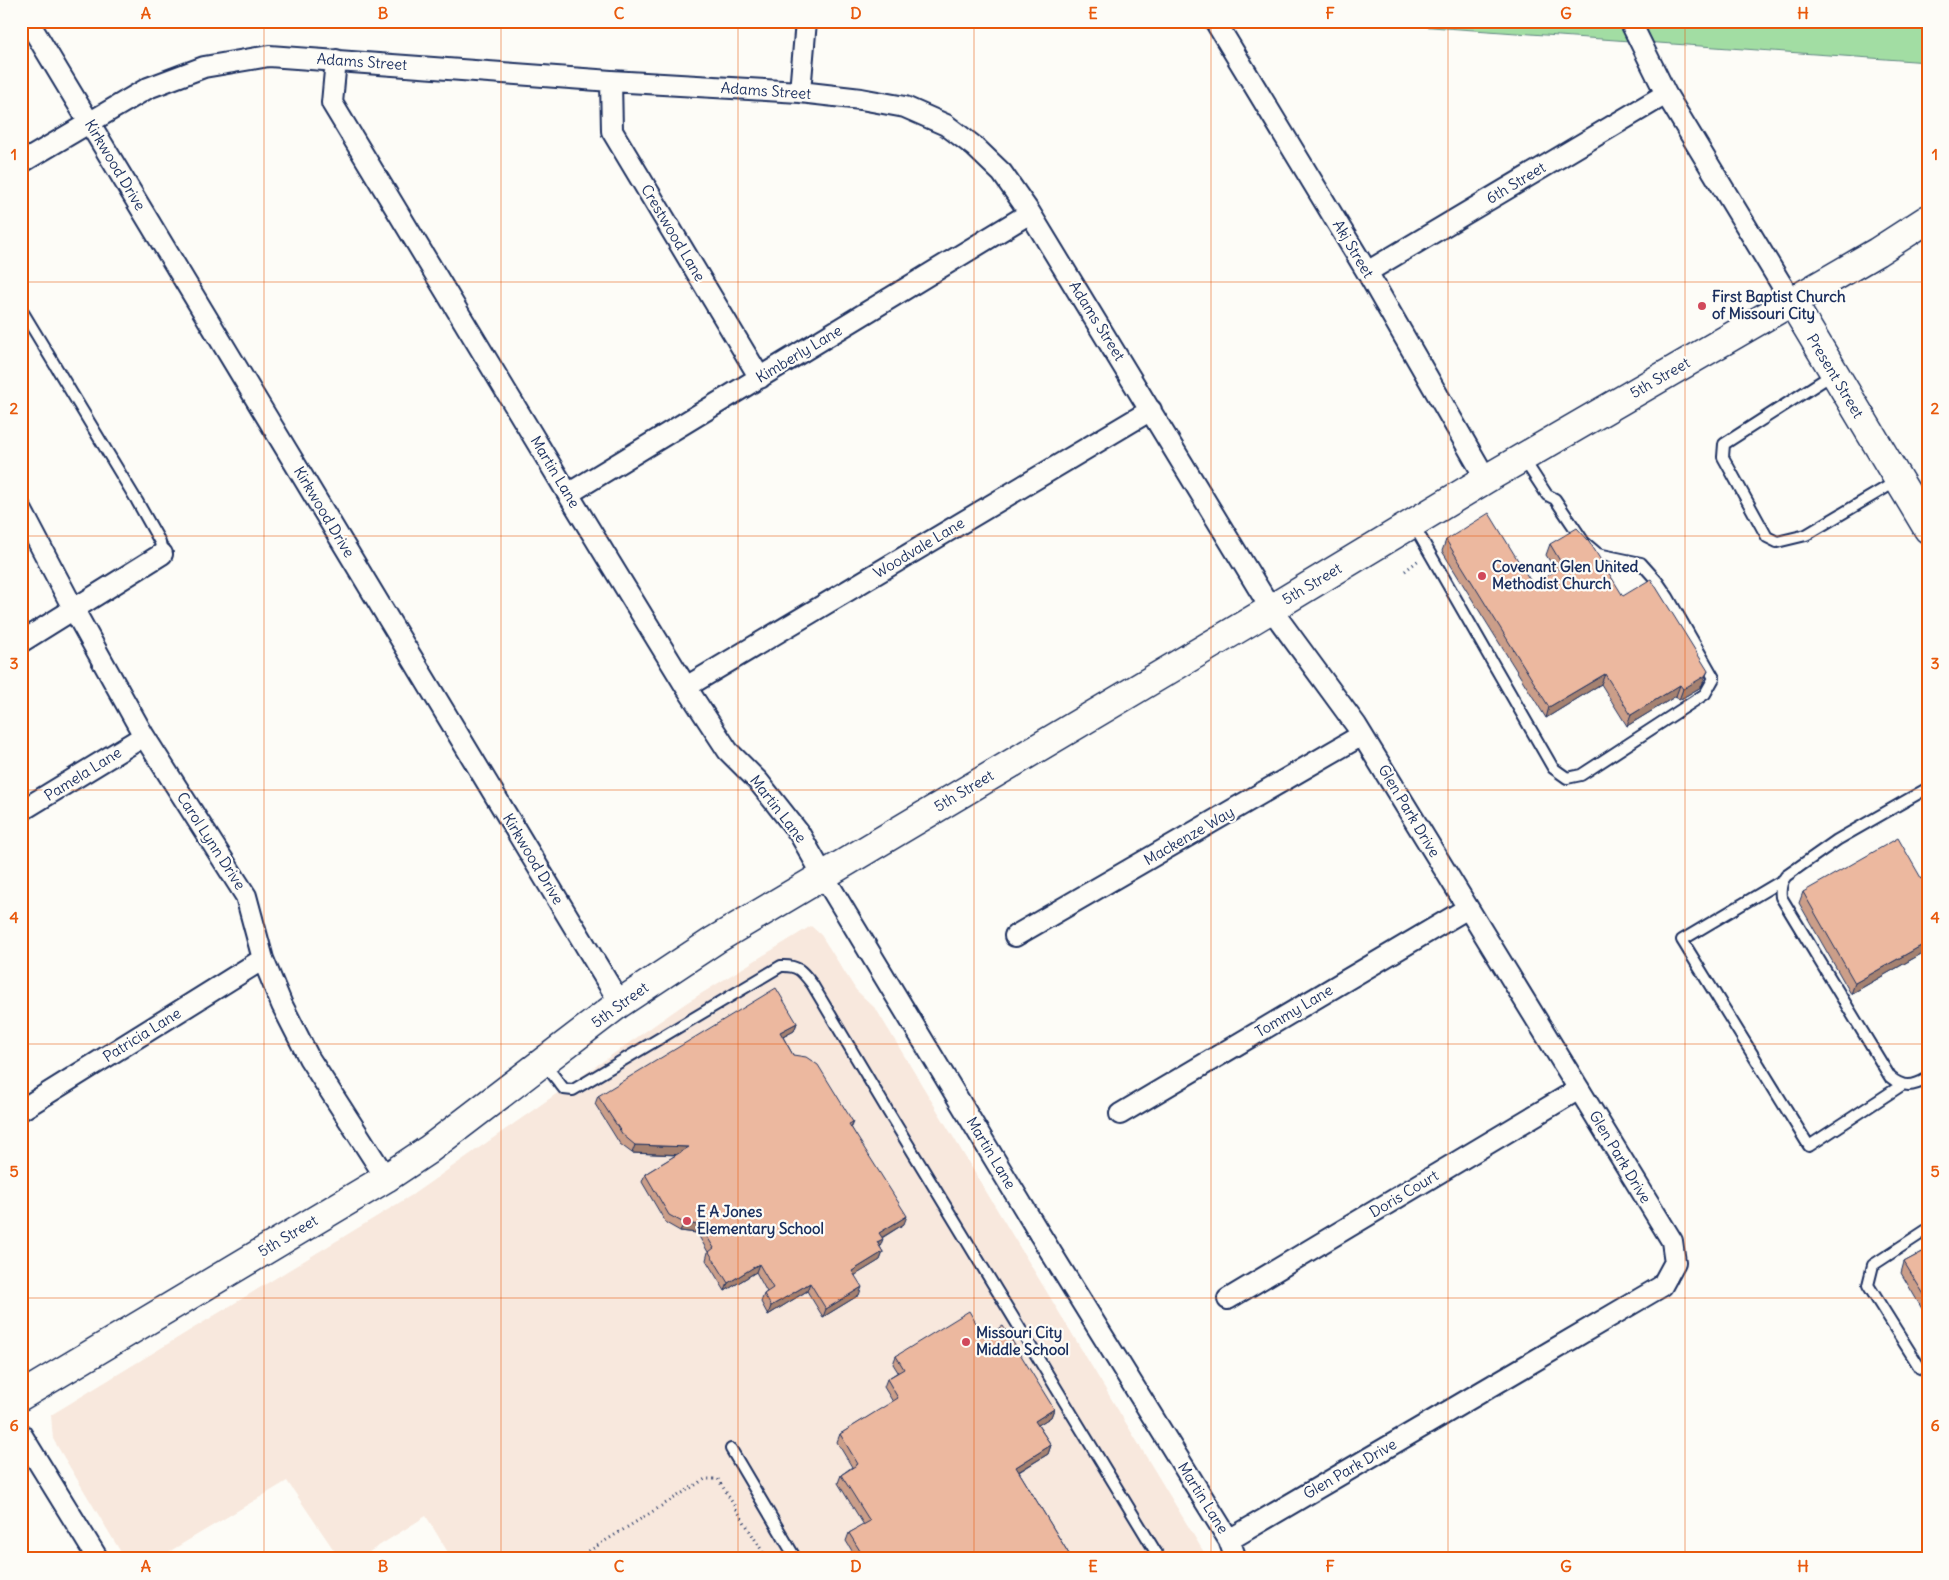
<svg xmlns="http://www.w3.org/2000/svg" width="1949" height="1580" font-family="Delius,sans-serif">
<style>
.built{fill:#f8e8dd}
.green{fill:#a2dda3;stroke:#5e8680}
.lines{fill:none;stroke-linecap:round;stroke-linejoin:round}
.lane-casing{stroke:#1b2f5e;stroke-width:14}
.street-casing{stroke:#1b2f5e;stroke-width:24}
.secondary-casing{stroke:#1b2f5e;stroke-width:31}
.path{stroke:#1b2f5e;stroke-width:3;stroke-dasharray:1 4;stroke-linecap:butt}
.lane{stroke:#fdfcf7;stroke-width:10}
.street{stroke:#fdfcf7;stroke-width:20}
.secondary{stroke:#fdfcf7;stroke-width:28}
.wall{fill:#cb9e89;stroke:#1b2f5e}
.shaded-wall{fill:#a5816f;stroke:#1b2f5e}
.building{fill:#ecb89f;stroke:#1b2f5e}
.grid{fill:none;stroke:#e8590c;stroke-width:1;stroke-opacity:0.55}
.poi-dot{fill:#d1495b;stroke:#fdfcf7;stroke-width:2}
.labels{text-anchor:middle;stroke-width:4.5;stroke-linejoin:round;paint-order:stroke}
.street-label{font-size:15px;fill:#1b2f5e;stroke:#fdfcf7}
.poi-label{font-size:15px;font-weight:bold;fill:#1b2f5e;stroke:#fdfcf7;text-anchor:start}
.neatline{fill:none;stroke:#e8590c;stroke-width:2}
.grid-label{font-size:16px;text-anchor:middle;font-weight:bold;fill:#e8590c}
</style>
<rect width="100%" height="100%" fill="#fdfcf7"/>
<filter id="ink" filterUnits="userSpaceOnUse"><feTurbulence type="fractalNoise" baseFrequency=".02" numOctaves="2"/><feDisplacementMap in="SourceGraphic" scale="10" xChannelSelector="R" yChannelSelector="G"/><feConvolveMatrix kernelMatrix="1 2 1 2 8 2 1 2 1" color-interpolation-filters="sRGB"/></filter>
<g filter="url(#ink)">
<path class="built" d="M811,926L821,935L856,990L876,1009L1208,1559H452L426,1516L358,1559H340L287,1481L157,1559H125L53,1439L51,1415L412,1195L686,1003Z"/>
<path class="green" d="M1346,21H1928V62Z"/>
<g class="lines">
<g class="lane-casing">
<path id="lane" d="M21,309L137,501L160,542L162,554
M1833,374L1724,444L1723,457L1767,537L1777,542L1806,535L1897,481
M1413,524L1553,768L1567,778L1581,775L1705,694L1714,678L1668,597L1657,581L1641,563L1598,554L1584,542L1555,499L1547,495L1523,458
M1928,788L1837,840L1786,876C1781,882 1780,889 1781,897L1890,1077C1903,1088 1913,1087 1928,1078
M1783,880L1682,940L1809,1146L1902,1085
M543,1062L564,1089L573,1090L781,966C798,965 802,971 812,984L889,1113L1160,1559
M1928,1229L1873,1265L1868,1285L1920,1368L1928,1371
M731,1449L796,1559"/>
</g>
<g class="street-casing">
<path id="street" d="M28,21L620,1003
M1215,21L1367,272L1486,479
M1630,21L1666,94L1792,302
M336,60L332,103L568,494L686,687L728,751L758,781L799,833L823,875L1039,1233L1229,1540L1236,1559
M611,81L612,131L760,378
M800,92L806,21
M21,163L148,88L204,67L269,56L611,81L800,92L861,99L905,107L946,125L975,147L1002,173L1030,213L1271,609L1356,725L1672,1241L1675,1262L1662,1286L1229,1540
M1367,272L1666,94
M568,494L1030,213
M21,509L74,610L144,736L246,896L263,959L282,1005L309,1058L386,1178
M21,642L162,554
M686,687L1151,410
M21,811L144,736
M1015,936L1362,735
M21,1110L263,959
M1120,1114L1468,908
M1228,1299L1579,1089
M21,1434L98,1559"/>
</g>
<g class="secondary-casing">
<path id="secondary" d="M1792,302L1928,529
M21,1396L386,1178L428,1150L620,1003L715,940L1271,609L1486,479L1877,252L1928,219"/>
</g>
<path class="path" d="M1405,571L1420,559
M576,1559L705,1479H718L767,1559"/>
<use href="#lane" class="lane"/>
<use href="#street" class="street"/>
<use href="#secondary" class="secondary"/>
</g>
<path class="wall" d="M1446,540L1533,585L1556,571L1546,555L1550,544L1623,596L1704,682L1701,687L1679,700L1676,696L1627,726L1601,684L1546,718L1442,551Z
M1928,890V950L1851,994L1799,903L1803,892Z
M797,1023L794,1031L783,1037L793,1055L853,1122L851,1127L904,1224L882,1238L880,1247L883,1252L880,1260L855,1275L859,1295L823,1317L807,1291L768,1315L761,1302L764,1294L767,1292L756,1272L725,1291L706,1260L708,1252L697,1233L680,1231L666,1223L642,1182L645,1174L676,1155L632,1153L620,1144L595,1104L598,1096Z
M1928,1249V1319L1901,1273L1904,1262Z
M984,1337L1054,1409L1051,1417L1038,1425L1051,1445L1048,1454L1019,1472L1072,1559H857L846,1541L849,1533L864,1525L838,1483L841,1475L852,1467L837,1442L840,1434L893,1402L884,1387L887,1379L898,1372L893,1364L896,1356Z"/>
<path class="shaded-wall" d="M1708,671L1701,687L1679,700L1683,689Z
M1605,674L1601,684L1546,718L1549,707Z
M1680,685L1676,696L1627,726L1631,715Z
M1928,942V950L1851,994L1855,983Z
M797,1023L794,1031L777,1040L780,1032Z
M635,1145L689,1147L686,1155L632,1153Z
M907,1216L904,1224L876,1241L879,1233Z
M684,1223L700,1225L697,1233L680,1231Z
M883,1239L880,1247L877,1242Z
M883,1252L880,1260L849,1279L852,1271Z
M759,1264L756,1272L725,1291L728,1283Z
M810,1283L807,1291L768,1315L771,1306Z
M862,1287L859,1295L823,1317L826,1309Z
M1054,1409L1051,1417L1032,1429L1035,1421Z
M1051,1445L1048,1454L1013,1475L1016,1467Z"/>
<path class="building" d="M1489,513L1533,585L1563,566L1550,544L1577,528L1589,541L1623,596L1651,579L1708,671L1705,676L1683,689L1680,685L1631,715L1605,674L1549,707L1446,540Z
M1898,838L1928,890V942L1855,983L1803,892Z
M776,988L797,1023L780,1032L793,1055L806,1057L818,1065L853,1122L849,1124L907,1216L879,1233L883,1239L877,1242L883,1252L852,1271L862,1287L826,1309L810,1283L771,1306L764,1294L773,1288L759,1264L728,1283L709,1252L714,1248L700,1225L684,1223L669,1215L645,1174L689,1147L635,1145L623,1135L598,1096Z
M1928,1249V1301L1904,1262Z
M969,1311L984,1337L1003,1326L1054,1409L1035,1421L1051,1445L1016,1467L1072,1559H865L849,1533L870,1521L841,1475L858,1464L840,1434L898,1398L887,1379L904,1369L896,1356Z"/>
</g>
<path class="grid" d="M264,21V1559M501,21V1559M738,21V1559M974,21V1559M1211,21V1559M1448,21V1559M1685,21V1559M21,282H1928M21,536H1928M21,790H1928M21,1044H1928M21,1298H1928"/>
<g class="poi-dot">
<circle cx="1702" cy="306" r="5"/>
<circle cx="1482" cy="576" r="5"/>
<circle cx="687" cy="1221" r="5"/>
<circle cx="966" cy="1342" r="5"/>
</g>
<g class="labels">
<g class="street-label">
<text transform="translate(362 62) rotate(4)" y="5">Adams Street</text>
<text transform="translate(766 91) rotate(4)" y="5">Adams Street</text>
<text transform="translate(115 165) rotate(59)" y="5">Kirkwood Drive</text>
<text transform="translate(1516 183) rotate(-31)" y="5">6th Street</text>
<text transform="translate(673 233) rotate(59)" y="5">Crestwood Lane</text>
<text transform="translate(1353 249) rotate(59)" y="5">Akj Street</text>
<text transform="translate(1097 321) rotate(58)" y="5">Adams Street</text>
<text transform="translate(799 354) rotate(-31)" y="5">Kimberly Lane</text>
<text transform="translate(1835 376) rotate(59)" y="5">Present Street</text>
<text transform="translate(1660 378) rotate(-30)" y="5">5th Street</text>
<text transform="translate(555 472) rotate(59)" y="5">Martin Lane</text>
<text transform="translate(324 512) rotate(59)" y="5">Kirkwood Drive</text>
<text transform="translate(919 548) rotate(-31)" y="5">Woodvale Lane</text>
<text transform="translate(1312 584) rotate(-31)" y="5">5th Street</text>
<text transform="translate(83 774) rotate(-32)" y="5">Pamela Lane</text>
<text transform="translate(964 791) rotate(-31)" y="5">5th Street</text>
<text transform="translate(778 809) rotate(52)" y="5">Martin Lane</text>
<text transform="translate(1409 811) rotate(59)" y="5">Glen Park Drive</text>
<text transform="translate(1189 836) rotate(-30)" y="5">Mackenze Way</text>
<text transform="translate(211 841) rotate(57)" y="5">Carol Lynn Drive</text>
<text transform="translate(533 859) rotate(59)" y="5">Kirkwood Drive</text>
<text transform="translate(620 1005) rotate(-36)" y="5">5th Street</text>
<text transform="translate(1294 1011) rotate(-31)" y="5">Tommy Lane</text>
<text transform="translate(142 1035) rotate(-32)" y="5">Patricia Lane</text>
<text transform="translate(991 1153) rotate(59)" y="5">Martin Lane</text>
<text transform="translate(1620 1157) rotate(59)" y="5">Glen Park Drive</text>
<text transform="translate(1404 1194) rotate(-31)" y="5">Doris Court</text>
<text transform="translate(288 1236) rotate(-31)" y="5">5th Street</text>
<text transform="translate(1350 1469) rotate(-30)" y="5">Glen Park Drive</text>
<text transform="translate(1203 1498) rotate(58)" y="5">Martin Lane</text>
</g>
<g class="poi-label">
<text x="1712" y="302">First Baptist Church<tspan x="1712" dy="17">of Missouri City</tspan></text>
<text x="1492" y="572">Covenant Glen United<tspan x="1492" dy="17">Methodist Church</tspan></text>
<text x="697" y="1217">E A Jones<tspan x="697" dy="17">Elementary School</tspan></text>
<text x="976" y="1338">Missouri City<tspan x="976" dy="17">Middle School</tspan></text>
</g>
</g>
<rect width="1949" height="1580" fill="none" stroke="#fdfcf7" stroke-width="55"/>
<rect x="28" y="28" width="1894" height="1524" class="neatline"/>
<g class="grid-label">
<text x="146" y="19">A</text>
<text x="383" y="19">B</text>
<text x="619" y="19">C</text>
<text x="856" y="19">D</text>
<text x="1093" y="19">E</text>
<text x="1330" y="19">F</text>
<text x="1566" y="19">G</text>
<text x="1803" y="19">H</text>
<text x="14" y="160">1</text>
<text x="1935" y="160">1</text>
<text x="14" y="414">2</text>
<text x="1935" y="414">2</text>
<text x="14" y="669">3</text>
<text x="1935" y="669">3</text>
<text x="14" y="923">4</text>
<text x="1935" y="923">4</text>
<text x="14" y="1177">5</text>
<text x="1935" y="1177">5</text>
<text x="14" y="1431">6</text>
<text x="1935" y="1431">6</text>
<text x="146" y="1572">A</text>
<text x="383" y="1572">B</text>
<text x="619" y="1572">C</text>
<text x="856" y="1572">D</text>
<text x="1093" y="1572">E</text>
<text x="1330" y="1572">F</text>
<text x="1566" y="1572">G</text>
<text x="1803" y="1572">H</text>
</g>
</svg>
